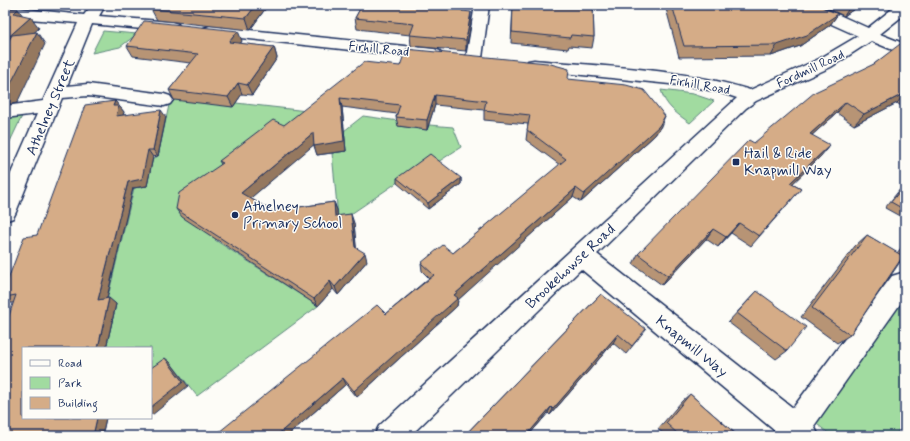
<svg xmlns="http://www.w3.org/2000/svg" width="910" height="441" font-family="Mynerve,sans-serif">
<style>
.green{fill:#a1dba0;stroke:#5e857f}
.lines{fill:none;stroke-linecap:round;stroke-linejoin:round}
.minor-casing{stroke:#1b2f5e;stroke-width:3}
.minor{fill:#fdfcf7;fill-rule:evenodd}
.wall{fill:#b79474;stroke:#1b2f5e}
.shaded-wall{fill:#95785e;stroke:#1b2f5e}
.building{fill:#d5ac87;stroke:#1b2f5e}
.poi-dot{fill:#1b2f5e;stroke:#fdfcf7;stroke-width:1.5}
.labels{text-anchor:middle;stroke-width:3;stroke-linejoin:round;paint-order:stroke}
.far-street-label{font-size:13px;fill:#1b2f5e;stroke:#fdfcf7}
.street-label{font-size:15px;fill:#1b2f5e;stroke:#fdfcf7}
.poi-label{font-size:15px;fill:#1b2f5e;stroke:#fdfcf7;text-anchor:start}
</style>
<rect width="100%" height="100%" fill="#fdfcf7"/>
<filter id="ink" filterUnits="userSpaceOnUse"><feTurbulence type="fractalNoise" baseFrequency=".025" numOctaves="2"/><feDisplacementMap in="SourceGraphic" scale="8" xChannelSelector="R" yChannelSelector="G"/><feConvolveMatrix kernelMatrix="1 2 1 2 8 2 1 2 1" color-interpolation-filters="sRGB"/></filter>
<g filter="url(#ink)">
<path class="green" d="M103,31L137,34L120,47L92,53Z
M661,90L693,94L714,101L690,123C677,114 665,106 661,90Z
M171,96L207,100L232,107L236,103L316,112L287,135L226,229L215,240L318,306L197,396L170,362L151,377V348H106L116,304L106,305L134,188L147,186L152,160L158,156Z
M24,112L5,152V115Z
M363,116L399,121L398,126L427,130L429,125L453,127L461,147L435,164L430,160L351,214L338,217L332,153L346,151L344,131Z
M905,290V419L895,436H832L813,421Z"/>
<g class="lines">
<g class="minor-casing">
<path id="minor" d="M98,5L103,9L99,16L172,22L178,24L180,27L178,30L172,32L92,24L67,86L88,84L164,94L170,96L173,100L170,104L164,106L88,96L62,98L16,212L13,218L5,221V187L37,114L5,118V106L43,101L78,23L5,17V7L84,15L91,6Z
M475,5H489L482,58L480,62L474,63L468,62L466,58Z
M799,5H817L868,28L897,5H905V14L880,34L905,44V55L871,41L831,67L756,101L746,108L597,254L793,408L892,276L905,272V297L814,426L819,436H781L581,269L410,436H374L379,426L737,98L719,92L689,86L534,70L528,69L526,65L528,61L534,60C605,67 682,68 750,90L819,59L858,36L818,18Z
M210,26L434,49L440,51L442,54L440,57L434,59L204,34L202,31L204,28Z"/>
</g>
<use href="#minor" class="minor"/>
</g>
<path class="wall" d="M5,5H45L40,9Z
M153,5H268L250,30L157,20L151,9Z
M362,5H453V8L462,9V11L471,23L466,51L411,46L410,35L357,29L355,18Z
M513,5H593L594,37L592,48L569,46L568,49L511,43Z
M665,5H819L824,8L838,14L830,25L800,46L771,56L679,57Z
M821,5H860L844,16Z
M242,41L240,44L274,47L277,58L252,95L242,94L233,107L174,100L169,90L191,63L133,56L127,46Z
M905,42V109L897,103L854,125L837,113L812,135L821,156L792,184L801,189L751,246L731,233L718,247L706,239L662,285L633,264L638,254L754,143L874,64Z
M400,66L568,79L661,126L655,135L581,202L573,197L477,282L458,300L457,306L357,397L346,384L287,436L386,314L429,278L422,271L421,263L453,253L560,165L526,140L528,124L484,120V110L435,105L427,130L398,126L396,117L397,114L342,107L346,151L317,155L314,144L250,198L272,211L334,202L337,210V216L354,223L356,248L367,261L338,295L333,289L318,306L182,217L176,209L221,164L219,161L284,125Z
M115,101L124,112L123,115L166,117L158,156L153,157L147,186L133,188L107,298L116,304L106,348H23V418H106L102,436H5L14,303H9L5,301V287L37,235Z
M397,178H461V184L428,209L397,183Z
M905,183V219L885,208Z
M867,235L897,253L905,243V265L900,262L850,335L837,343L801,317L855,246Z
M757,291L787,351L776,359L728,322Z
M601,294L639,338L626,354L613,343L550,415L548,413L528,436H464Z
M690,394L738,436H666L658,429L682,401Z"/>
<path class="shaded-wall" d="M38,5H45L40,9Z
M256,5H268L250,30L246,18Z
M451,5H453L450,19V8Z
M851,5H860L844,16Z
M18,9L26,20L14,13Z
M471,12V23L466,51V40Z
M838,14L830,25L800,46L771,56L777,45Z
M31,17L39,28L11,54L5,47V40Z
M238,31L242,41L233,53L229,42Z
M37,32L45,44L17,103L5,105V92Z
M274,47L277,58L252,95L247,85Z
M238,83L242,94L233,107L228,97Z
M905,93V94L897,103L854,125L864,114Z
M435,95V105L427,130V120Z
M340,98L342,107L346,151L317,155L314,146Z
M115,101L124,112L121,123L116,116L113,106Z
M846,102L837,113L801,145L810,134Z
M161,110L166,117L158,156L153,150Z
M665,116L661,126L655,135L581,202L584,194Z
M313,133L316,143L246,202L241,193Z
M830,145L821,156L782,194L790,183Z
M148,150L153,157L147,186L133,188L105,306L98,300L128,182Z
M461,178V184L428,209V203Z
M576,188L573,197L458,300L457,306L357,397L354,391L454,295Z
M334,202L337,210L338,225L335,216Z
M351,214L354,223L357,255L355,247Z
M739,223L731,233L718,247L726,237Z
M713,229L706,239L662,285L668,276Z
M365,253L367,261L338,295L335,287Z
M330,281L333,289L318,306L314,299Z
M109,298L116,304L106,348H98Z
M618,334L613,343L550,415L553,409Z
M165,358L170,362L188,386L152,415L151,414V407Z
M343,378L346,384L287,436H276Z
M551,407L548,413L528,436H526Z
M97,418H106L102,436H93Z"/>
<path class="building" d="M153,5H256L246,18L151,9Z
M362,5H451L450,8L462,9V11L471,12L466,40L410,35L414,24L355,18Z
M513,5H593L594,37L571,35L570,38L512,32Z
M672,5H819L824,8L838,14L807,35L777,45L684,46Z
M5,8L18,9L14,13L31,17L5,40Z
M144,21L238,31L229,42L274,47L247,85L238,83L228,97L169,90L198,54L127,46Z
M37,32L7,91L5,92V47L12,35Z
M904,41L905,42V93L864,114L846,102L810,134L830,145L790,183L801,189L759,236L739,223L726,237L713,229L668,276L638,254L749,140L754,143L815,92L874,64Z
M406,49L547,63L569,69L568,79L626,85L644,90L665,116L659,126L584,194L576,188L478,274L454,295L458,298L354,391L343,378L276,436H214L377,305L386,314L434,275L421,263L443,245L453,253L566,159L527,130L530,115L484,110L486,101L435,95L427,120L396,117L400,105L340,98L344,141L314,146L313,133L241,193L272,211L334,202L335,216L351,214L355,247L365,253L335,287L330,281L314,299L176,209L179,193L223,163L219,161L273,120L284,125L364,62L400,66Z
M115,101L113,106H119L116,116L161,110L153,150H148L142,179L128,182L98,300L109,298L98,348H23V418H97L93,436H5V327L16,295L5,297V287L24,237L37,235L85,105Z
M430,154L461,178L428,203L397,178Z
M905,185V210L891,202Z
M867,235L903,256L850,335L812,308Z
M757,291L806,327L787,351L737,313Z
M601,294L646,329L632,346L618,334L553,409L551,407L526,436H464Z
M165,358L183,382L151,407V368Z
M690,394L738,436H680L666,423Z"/>
</g>
<g class="poi-dot">
<rect x="732" y="158" width="8" height="8" rx="2"/>
<circle cx="235" cy="215" r="4"/>
</g>
<g class="labels">
<g class="far-street-label">
<text transform="translate(379 48) rotate(6)" y="5">Firhill Road</text>
<text transform="translate(810 68) rotate(-25)" y="5">Fordmill Road</text>
<text transform="translate(700 84) rotate(10)" y="5">Firhill Road</text>
</g>
<g class="street-label">
<text transform="translate(50 107) rotate(-67)" y="5">Athelney Street</text>
<text transform="translate(570 266) rotate(-43)" y="5">Brookehowse Road</text>
<text transform="translate(692 346) rotate(39)" y="5">Knapmill Way</text>
</g>
<g class="poi-label">
<text x="744" y="158">Hail &amp; Ride<tspan x="744" dy="17">Knapmill Way</tspan></text>
<text x="243" y="211">Athelney<tspan x="243" dy="17">Primary School</tspan></text>
</g>
</g>
<rect width="910" height="441" fill="none" stroke="#fdfcf7" stroke-width="20"/>
<rect x="10" y="10" width="890" height="421" fill="none" stroke="#1b2f5e" stroke-width="1.5" filter="url(#ink)"/>
<rect x="22" y="347" width="130" height="72" fill="#fdfcf7" stroke="#a3aaba"/>
<rect x="30" y="360" width="20" height="6" fill="#fdfcf7" stroke="#a3aaba"/>
<text x="58" y="367" font-size="12" fill="#1b2f5e">Road</text>
<rect x="30" y="377" width="20" height="12" fill="#a1dba0" stroke="#a3aaba"/>
<text x="58" y="387" font-size="12" fill="#1b2f5e">Park</text>
<rect x="30" y="397" width="20" height="12" fill="#d5ac87" stroke="#a3aaba"/>
<text x="58" y="407" font-size="12" fill="#1b2f5e">Building</text>
</svg>
